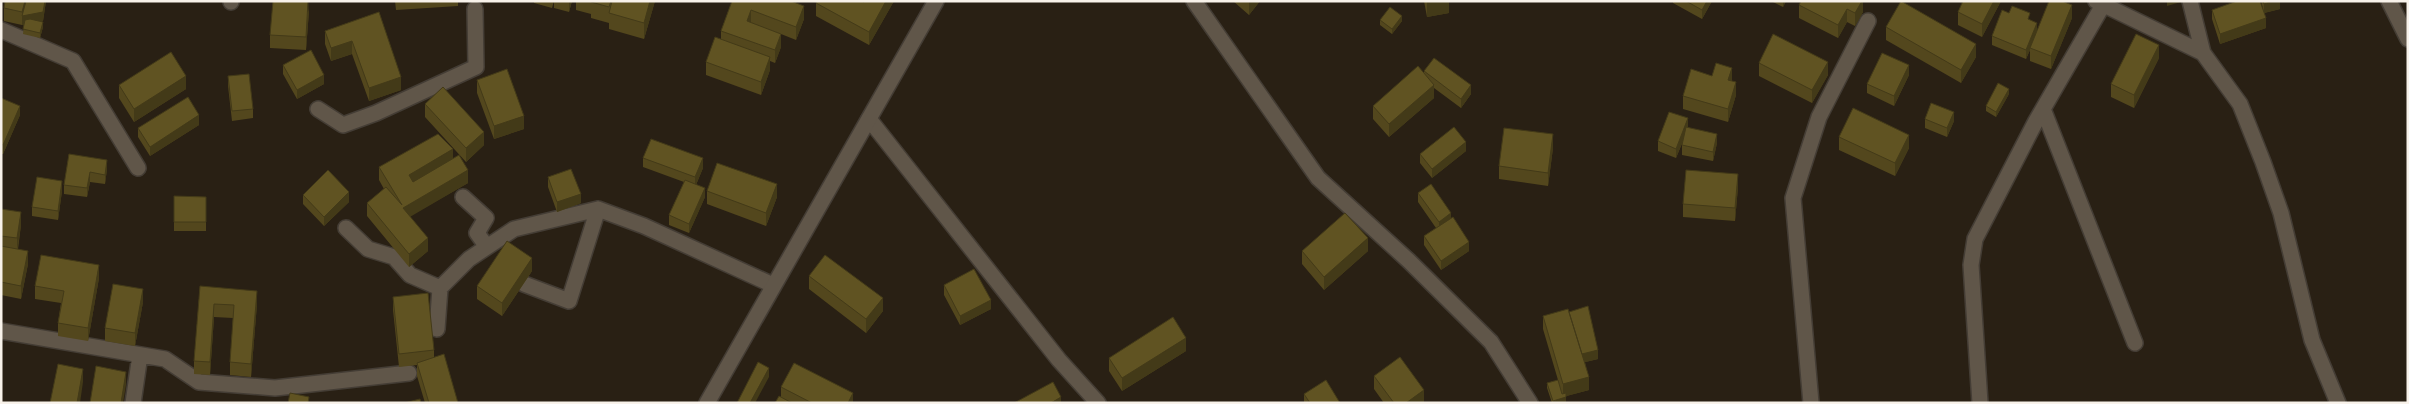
<svg xmlns="http://www.w3.org/2000/svg" width="2409" height="404" font-family="Signika,sans-serif">
<style>
.lines{fill:none;stroke-linecap:round;stroke-linejoin:round}
.street-casing{stroke:#443d35;stroke-width:18}
.secondary-casing{stroke:#443d35;stroke-width:18}
.street{stroke:#605649;stroke-width:15}
.secondary{stroke:#605649;stroke-width:15}
.wall{fill:#53471d}
.shaded-wall{fill:#433a18}
.building{fill:#605322;stroke:#433a18}
</style>
<rect width="100%" height="100%" fill="#292014"/>
<g class="lines">
<g class="street-casing">
<path id="street" d="M1194,1L1318,178L1409,261L1491,342L1530,403
M2096,1L2203,53
M2190,1L2203,53L2240,104L2263,162L2281,213L2312,340L2338,403
M2389,1L2408,39
M231,2V1
M1,30L73,61L138,168
M318,109L343,125L376,113L476,67L475,9
M2043,109L2135,343
M869,119L1059,360L1098,403
M463,197L486,218L477,233L487,247
M346,228L368,249L394,257L410,275L440,288
M524,284L569,301L598,209
M437,329L440,288L469,259L514,229L598,209L644,226L773,285
M1,331L165,359L199,382L275,388L409,373
M133,403L140,355
M1811,403L1793,198L1819,117L1868,21
M1980,403L1971,265L1975,239L2036,121L2103,5"/>
</g>
<g class="secondary-casing">
<path id="secondary" d="M707,403L936,1"/>
</g>
<use href="#street" class="street"/>
<use href="#secondary" class="secondary"/>
</g>
<path class="wall" d="M5,1H46L43,21H41L43,27L40,38L23,34L24,25H22L4,21V8Z
M395,1H458V6L396,10Z
M534,1H554L552,8L534,3Z
M554,1H572L569,12L554,8Z
M576,1H655L644,39L609,29V23L591,18V11V14L576,10Z
M732,1H797L796,3L804,19L796,40L781,34V47L775,63L770,61V70L761,95L706,75V62L721,39V31Z
M864,1H894L869,45L816,16V3L864,2Z
M1233,1H1260L1249,15Z
M1424,1H1449V13L1427,17Z
M1673,1H1712L1702,19L1673,3Z
M1771,1H1786L1783,7Z
M1863,1V12L1855,26L1847,22L1838,38L1799,18V5Z
M1963,1H2001L1982,37L1958,25V12Z
M2261,1H2280V9L2264,13L2266,28L2220,44L2212,19V10L2263,9Z
M309,11L306,50L270,48V35Z
M379,12L401,90L369,101L352,54L331,61L325,44V31Z
M2072,18L2051,69L2030,61V50L2026,59L1992,45V36L2030,20L2037,30Z
M1380,20L1402,21L1392,34L1380,25Z
M1886,27L1976,57L1961,83L1886,40Z
M2159,58L2134,108L2111,97V84Z
M1759,63L1828,75L1812,103L1759,76Z
M283,65L324,84L297,99L283,74Z
M1424,71L1471,94L1461,108L1434,88V98L1389,137L1373,119V106L1424,73Z
M1909,75L1894,106L1867,93V84Z
M228,76L253,109V118L232,121L228,86Z
M477,80L524,129L494,139L477,93Z
M1732,81L1736,95L1728,122L1683,109V96Z
M119,85L186,89L134,122L119,98Z
M2009,94L1996,117L1986,111V106Z
M1,98L20,115L3,154H1Z
M425,104L484,145L466,162L425,117Z
M1925,119L1954,121L1947,137L1925,128Z
M199,125L150,156L138,137V128Z
M1688,128L1717,143L1713,161L1682,155V145L1684,139L1676,158L1658,151V141Z
M1839,137L1909,148L1895,176L1839,150Z
M1553,148L1548,186L1499,179V166Z
M1466,151L1432,178L1420,163V154Z
M69,154L107,169L105,184L90,182L87,197L64,194V185Z
M453,158L468,183L410,216L428,251L409,267L367,216V203L384,189L379,180V167Z
M643,158L703,168L696,185L705,197L689,233L669,225V215L684,182L643,167Z
M548,177L581,203L557,212L548,187Z
M1738,187L1735,221L1683,217V204Z
M62,191L58,220L32,216V207Z
M707,191L777,197L766,226L707,204Z
M1418,193L1451,219L1469,251L1441,270L1424,245V236L1436,228L1418,202Z
M303,195L349,202L324,226L303,204Z
M174,196L206,197V231H174Z
M1,209L21,225L18,249L28,264L21,299L1,295Z
M1302,251H1368L1324,290L1302,264Z
M532,271L502,316L477,299V286Z
M809,276L883,311L866,333L809,289Z
M99,278L88,341L58,336V323L61,303L35,299V286Z
M944,285L991,309L960,325L944,295Z
M200,286L257,304L251,377L230,375V362L233,318L214,317L210,375L194,374V361Z
M393,297L434,350V358L458,403H425L417,376V365L399,367L393,310Z
M143,302L135,346L105,341V328Z
M1569,313L1598,359L1585,362L1589,390L1566,396V402L1562,403H1552L1547,388V383L1558,380L1543,329V316Z
M1186,351L1122,391L1109,371V358Z
M1374,376L1424,403H1384L1374,389Z
M781,387L853,403H775L781,397Z
M1304,394L1340,403H1304Z"/>
<path class="shaded-wall" d="M25,1H46L43,21L22,25V12Z
M309,1V11L306,50V37Z
M569,1H572L569,12Z
M650,1H655L644,39V23Z
M886,1H894L869,45V32Z
M1249,1H1260L1249,15Z
M1427,1H1449V13L1427,17Z
M1707,1H1712L1702,19V10Z
M1783,1H1786L1783,7Z
M1862,1H1863V12L1855,26V13Z
M1994,1H2001L1982,37V24Z
M2167,1H2181V2L2167,6Z
M2274,1H2280V9L2264,13V4Z
M2072,5V18L2051,69V56Z
M804,6V19L796,40V27Z
M1847,9V22L1838,38V25Z
M751,10V23L747,21Z
M1402,16V21L1392,34V29Z
M2266,18V28L2220,44V34Z
M43,22V27L40,38V33Z
M2037,23V32L2030,48V50L2026,59V50Z
M781,34V47L775,63V50Z
M352,41V54L331,61V48Z
M1976,44V57L1961,83V70Z
M2159,45V58L2134,108V95Z
M770,57V70L761,95V82Z
M1828,62V75L1812,103V90Z
M1909,65V75L1894,106V96Z
M1732,68V81L1728,80Z
M324,75V84L297,99V90Z
M186,76V89L134,122V109Z
M401,77V90L369,101V88Z
M1736,82V95L1728,122V109Z
M1434,85V98L1389,137V124Z
M1471,85V94L1461,108V99Z
M2009,89V94L1996,117V112Z
M20,106V115L3,154V145Z
M1954,112V121L1947,137V128Z
M199,115V125L150,156V147Z
M524,116V129L494,139V126Z
M1688,118V128L1676,158V149Z
M484,132V145L466,162V148Z
M1553,134V148L1548,186V173Z
M1717,134V143L1713,161V152Z
M1909,135V148L1895,176V163Z
M1466,142V151L1432,178V169Z
M453,149V162L409,188V175Z
M703,158V168L695,187V177Z
M107,160V169L105,184V175Z
M468,170V183L403,221V208Z
M90,172V182L87,197V188Z
M1738,174V187L1735,221V208Z
M62,181V191L58,220V211Z
M777,184V197L766,226V213Z
M705,188V197L689,233V224Z
M349,192V202L324,226V217Z
M581,194V203L557,212V202Z
M21,212V225L17,251V238Z
M1451,213V222L1439,231V222Z
M428,238V251L409,267V254Z
M1368,238V251L1324,290V277Z
M1469,242V251L1441,270V261Z
M28,251V264L21,299V286Z
M532,258V271L502,316V303Z
M99,265V278L88,341V328Z
M143,289V302L135,346V333Z
M257,291V304L251,377V364Z
M883,298V311L866,333V319Z
M991,300V309L960,325V316Z
M214,304V317L210,375V362Z
M1186,338V351L1122,391V378Z
M1598,350V359L1582,363V354Z
M769,368V377L755,403H750Z
M83,369V382L80,403H77Z
M126,372V385L123,403H121Z
M1589,377V390L1563,397V384Z
M1424,390V403H1406Z
M853,393V403H848Z
M1061,397V403H1051Z
M1566,397V402L1562,403H1553V401Z"/>
<path class="building" d="M5,1H25L22,12L4,8Z
M26,1H45L43,12L22,16Z
M273,1H308L306,37L270,35Z
M592,1H611L609,7L591,2Z
M612,1H650L644,23L609,13Z
M732,1H791L804,6L796,27L751,10L747,21L781,34L775,50L721,31Z
M817,1H862L864,2V1H886L869,32L816,3Z
M1686,1H1707L1702,10Z
M1801,1H1862L1855,13L1847,9L1838,25L1799,5Z
M1901,1L1976,44L1961,70L1886,27Z
M1963,1H1994L1982,24L1958,12Z
M2049,1H2062L2072,5L2051,56L2030,48Z
M2237,1H2260L2266,18L2220,34L2212,10Z
M2263,1H2274L2264,4Z
M2012,6L2030,13L2028,19L2037,23L2026,50L1992,36L2002,10L2009,13Z
M1390,7L1402,16L1392,29L1380,20Z
M379,12L401,77L369,88L352,41L331,48L325,31Z
M30,19L43,22L40,33L23,29L25,20Z
M1773,34L1828,62L1812,90L1759,63Z
M2136,34L2159,45L2134,95L2111,84Z
M715,37L770,57L761,82L706,62Z
M311,50L324,75L297,90L283,65Z
M171,52L186,76L134,109L119,85Z
M1882,53L1909,65L1894,96L1867,84Z
M1434,58L1471,85L1461,99L1424,71Z
M1716,63L1732,68L1728,80L1736,82L1728,109L1683,96L1691,69L1712,76Z
M1418,66L1434,85L1389,124L1373,106Z
M507,69L524,116L494,126L477,80Z
M249,74L253,109L232,111L228,76Z
M1998,83L2009,89L1996,112L1986,106Z
M443,87L484,132L466,148L425,104Z
M188,97L199,115L150,147L138,128Z
M1,98L20,106L3,145L1,144Z
M1931,103L1954,112L1947,128L1925,119Z
M1853,108L1909,135L1895,163L1839,137Z
M1669,112L1688,118L1676,149L1658,141Z
M1454,127L1466,142L1432,169L1420,154Z
M1686,127L1717,134L1713,152L1682,145Z
M1504,128L1553,134L1548,173L1499,166Z
M438,134L453,149L409,175L413,182L459,155L468,170L403,208L428,238L409,254L367,203L386,187L402,205L379,167Z
M651,139L703,158L695,177L643,158Z
M69,154L107,160L105,175L90,172L87,188L64,185Z
M717,163L777,184L766,213L707,191Z
M571,169L581,194L557,202L548,177Z
M328,170L349,192L324,217L303,195Z
M1686,170L1738,174L1735,208L1683,204Z
M37,177L62,181L58,211L32,207Z
M685,180L705,188L689,224L669,215Z
M1431,184L1451,213L1439,222L1418,193Z
M174,196L206,197V222H174Z
M1,209L21,212L17,238L1,236Z
M1345,213L1368,238L1324,277L1302,251Z
M1453,217L1469,242L1441,261L1424,236Z
M507,241L532,258L502,303L477,286Z
M1,246L28,251L21,286L1,282Z
M41,255L99,265L88,328L58,323L64,291L35,286Z
M825,255L883,298L866,319L809,276Z
M974,269L991,300L960,316L944,285Z
M113,284L143,289L135,333L105,328Z
M200,286L257,291L251,364L230,362L234,305L214,304L210,362L194,361Z
M428,293L434,350L399,354L393,297Z
M1588,306L1598,350L1582,354L1569,312Z
M1568,309L1589,377L1563,384L1543,316Z
M1173,317L1186,338L1122,378L1109,358Z
M444,354L458,403H429L417,363Z
M1400,357L1424,390L1406,403H1394L1374,376Z
M758,362L769,368L750,403H737Z
M794,363L853,393L848,403H812L781,387Z
M58,364L83,369L77,403H50Z
M96,366L126,372L121,403H90Z
M1326,380L1340,403H1310L1304,394Z
M1558,380L1562,394L1566,393V397L1553,401L1547,383Z
M1053,382L1061,397L1051,403H1014Z
M290,393L309,397L308,403H288Z
M779,396L792,403H775Z
M420,399L421,403H404Z"/>
<rect width="2409" height="404" fill="none" stroke="#f8f2ea" stroke-width="5"/>
</svg>
